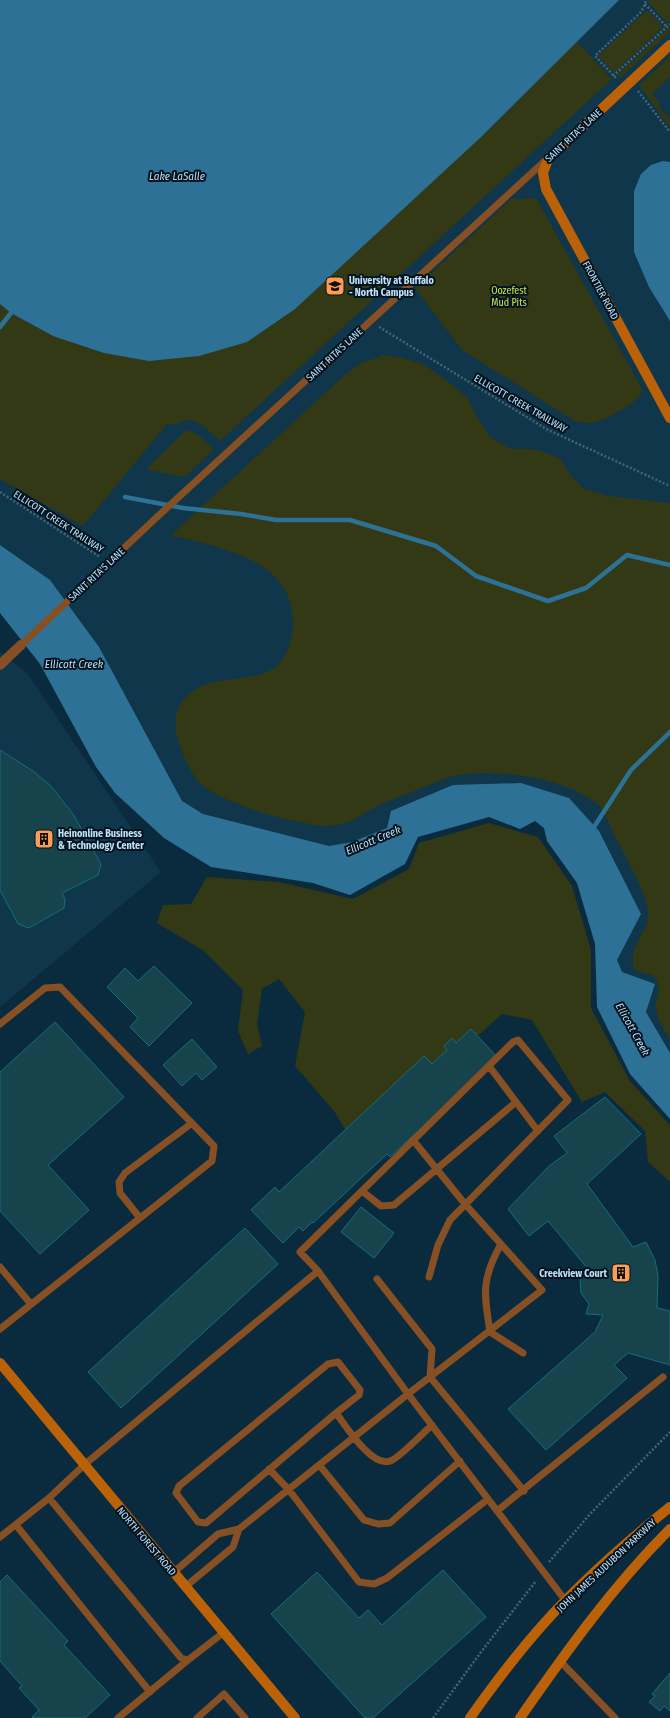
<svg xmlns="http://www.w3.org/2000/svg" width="670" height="1718" font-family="'Fira Sans Condensed',sans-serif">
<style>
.built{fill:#0f364a}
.green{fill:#333815}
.water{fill:#2e7196}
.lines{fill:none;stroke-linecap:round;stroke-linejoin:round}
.stream{stroke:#2e7196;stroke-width:4.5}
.building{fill:#17434d;stroke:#126e80}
.path{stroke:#446477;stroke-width:2.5;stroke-dasharray:2 2;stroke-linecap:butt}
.lane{stroke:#864f24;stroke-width:7}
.street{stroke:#864f24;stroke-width:10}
.secondary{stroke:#bb6208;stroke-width:10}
.labels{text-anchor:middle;stroke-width:4;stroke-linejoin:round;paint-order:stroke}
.street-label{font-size:10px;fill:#c4e2f6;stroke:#001320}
.poi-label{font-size:10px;font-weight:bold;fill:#c4e2f6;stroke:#001320;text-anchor:start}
.park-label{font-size:10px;fill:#d4e645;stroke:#001320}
.water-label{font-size:11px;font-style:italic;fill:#c3dded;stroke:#001320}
</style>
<rect width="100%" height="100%" fill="#0a2b3d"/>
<path class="built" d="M0,0H670V1086L649,1058L561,802L479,797L328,859L184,828L0,573Z
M0,652L27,673L161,872L0,1007Z"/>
<path class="green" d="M649,0H670V20L667,23L649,3Z
M647,10L663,27L614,73L598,56Z
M670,26V32L620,78L617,75Z
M577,42L612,79L220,441C210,433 199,418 185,421C177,422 177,426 167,424L83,526L0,479V304C30,329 68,341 104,353L480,138Z
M670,56V77L652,94L659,101V107L670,119V128L639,85Z
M536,198L641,387L642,392C638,403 604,421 592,423C585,424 579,422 573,420L462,350L415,288L511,199Z
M384,355L400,357L423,364L445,379L468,398L474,412L490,437L509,448L538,450L560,458L569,473L584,489L609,496L670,503V1039C665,1031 657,1020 656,1010C654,995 664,993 654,976L634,970C633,965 632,959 633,955C636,939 649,929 648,912C647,893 625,856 616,838C611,829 604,809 596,803C561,776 493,767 450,777C441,779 431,785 422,788C408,794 393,799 379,805C359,815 353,824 329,826C320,827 312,824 304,823C270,817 238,806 208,790C193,781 185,760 179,743C167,710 185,688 218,681C237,677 259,679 276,667C287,658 292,639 293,626C295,559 221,548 171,535L348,372L361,363Z
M186,430L197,434L214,449L186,476H176L146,469Z
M489,823L538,837L572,886L591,950V1008L630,1081L670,1125V1182L648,1162L645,1131L605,1092L582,1102L532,1020L502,1014L355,1146L334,1111L295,1066L305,1012L279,979L262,989L257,1024L262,1046L248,1054L238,1031L243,990L204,951L157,923L163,905L191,904L207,877L279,882L353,899L409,869L419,843Z"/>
<path class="water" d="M0,0H619L480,138L295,309L247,342L199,356L149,361L104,353L53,336L11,313L0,304Z
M663,161L670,162V321L649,287L634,252V191L641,174L651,165Z
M0,545L50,580L99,647L182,801L203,814L329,846L352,842L387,828L391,811L453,785L521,783L569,798L599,831L641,914L617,960L622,972L655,984L646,1012L670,1053V1119L630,1074L597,1007L595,944L577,883L547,841L544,828L535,821L520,829L489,817L418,837L405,864L350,895L313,883L211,867L164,838L115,793L96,767L40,664L0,613Z"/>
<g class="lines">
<path class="stream" d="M0,327L11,313
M125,497L183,508L241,514L276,520H350L436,546L476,576L548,601L586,588L627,555L670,565
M592,830L631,770L670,732"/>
</g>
<path class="building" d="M0,750L33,771L51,786L73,814L101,864L98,875L62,893L65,899L64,908L29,928L18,924L0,890Z
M154,966L192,1003L149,1046L130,1027L138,1018L107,987L125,968L138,981Z
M55,1022L124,1097L48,1165L89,1210L40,1254L0,1211V1072Z
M471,1029L497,1057L390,1157L387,1154L313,1223L312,1222L303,1231L299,1227L283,1243L251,1210L275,1187L279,1192L424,1056L432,1064L447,1050L444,1046L452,1038L456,1043Z
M192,1039L217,1067L202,1080L196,1073L182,1086L163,1065Z
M605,1097L641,1134L587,1184L633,1247L646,1242L655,1260L658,1276L657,1308L670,1311V1365L628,1353L614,1365L627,1378L546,1450L508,1409L595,1332L603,1315L586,1314L589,1304L581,1293L580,1280L588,1269L548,1221L529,1236L508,1209L549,1166L567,1153L554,1136Z
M361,1207L394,1233L374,1258L341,1232Z
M245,1228L278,1264L121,1408L88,1372Z
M443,1570L486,1617L373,1718H365L271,1614L317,1572L359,1618L368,1610L382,1625Z
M7,1575L68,1641L64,1645L110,1695L85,1718H33L32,1717L39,1710L19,1688L22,1686L0,1661V1582Z
M670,1673V1711L664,1706L660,1711L649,1702L655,1696L652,1694Z"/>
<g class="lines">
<path class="path" d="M645,4L667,27
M613,76L670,24
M616,78L595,56L640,13L644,7L646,0
M638,91L670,132
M379,327L548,430L670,486
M0,492L100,557
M549,1562L590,1514L670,1432
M433,1718L481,1652L536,1581"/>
<path class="lane" d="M21,645L157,517L547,159
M0,1024L45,988L60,987L214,1146L212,1161L0,1329
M489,1066L538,1131
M362,1191L381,1206L394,1205L516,1102
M140,1218L120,1193L119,1182L125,1173L192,1123
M501,1244C481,1280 484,1293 490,1332L523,1353
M0,1267L30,1303
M429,1277L438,1245L450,1220L568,1100L518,1040L513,1042L300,1252L318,1271L408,1394L565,1600
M377,1279L432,1349L430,1377L524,1491
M336,1413L206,1523L198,1522L176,1493L179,1486L328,1364L338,1362L360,1390L359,1395L336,1413C346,1426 372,1468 390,1461C398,1459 424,1432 432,1425
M320,1466L364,1520L378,1524L390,1523L460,1461
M269,1469L289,1490L359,1582L374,1584L387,1578L488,1499
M49,1498L181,1658L188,1660L223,1633
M497,1511L663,1377
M16,1525L150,1692
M0,1537L49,1498L84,1465L318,1271
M173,1573L218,1534L239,1529L408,1394L542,1290L465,1204L413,1140
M185,1587L233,1547L239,1529
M560,1661L615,1718
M118,1718L188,1660
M197,1718L224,1694L245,1718"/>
<path class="street" d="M0,665L21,645"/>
<path class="secondary" d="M670,45L548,159L543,173L546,189L670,418
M0,1363L295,1718
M470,1718C499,1677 530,1636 566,1600C598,1567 634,1536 670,1507
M520,1718C566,1652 613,1586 670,1529"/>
</g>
<defs>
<g id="university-square" transform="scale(1)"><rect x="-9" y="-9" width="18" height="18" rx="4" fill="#fc9d54" stroke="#001320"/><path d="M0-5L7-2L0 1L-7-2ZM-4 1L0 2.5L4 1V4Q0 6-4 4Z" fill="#111"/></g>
<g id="building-square" transform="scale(1)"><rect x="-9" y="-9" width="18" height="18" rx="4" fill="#fc9d54" stroke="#001320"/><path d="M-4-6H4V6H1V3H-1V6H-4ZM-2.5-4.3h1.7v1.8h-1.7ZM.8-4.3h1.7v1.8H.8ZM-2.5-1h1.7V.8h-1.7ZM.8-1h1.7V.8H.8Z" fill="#111"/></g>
</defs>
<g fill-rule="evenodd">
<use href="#university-square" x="335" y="286"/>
<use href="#building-square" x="44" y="839"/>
<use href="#building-square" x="621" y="1273"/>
</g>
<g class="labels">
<g class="street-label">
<text transform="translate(573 135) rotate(-43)" y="4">SAINT RITA'S LANE</text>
<text transform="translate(601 290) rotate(62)" y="4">FRONTIER ROAD</text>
<text transform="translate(334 354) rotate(-43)" y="4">SAINT RITA'S LANE</text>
<text transform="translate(521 403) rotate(30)" y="4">ELLICOTT CREEK TRAILWAY</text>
<text transform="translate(59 521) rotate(33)" y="4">ELLICOTT CREEK TRAILWAY</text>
<text transform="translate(96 574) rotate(-43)" y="4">SAINT RITA'S LANE</text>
<text transform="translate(147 1541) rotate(50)" y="4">NORTH FOREST ROAD</text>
<text transform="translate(606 1565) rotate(-43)" y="4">JOHN JAMES AUDUBON PARKWAY</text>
</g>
<g class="poi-label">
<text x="349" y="284">University at Buffalo<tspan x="349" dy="12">- North Campus</tspan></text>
<text x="58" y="837">Heinonline Business<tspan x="58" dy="12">&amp; Technology Center</tspan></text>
<text x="607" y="1277" text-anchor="end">Creekview Court</text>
</g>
<g class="park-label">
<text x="509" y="294">Oozefest<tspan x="509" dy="12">Mud Pits</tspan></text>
</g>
<g class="water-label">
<text x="177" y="180">Lake LaSalle</text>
<text x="74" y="668">Ellicott Creek</text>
<text transform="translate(373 840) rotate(-23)" y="4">Ellicott Creek</text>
<text transform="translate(633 1029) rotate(61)" y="4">Ellicott Creek</text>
</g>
</g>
</svg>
